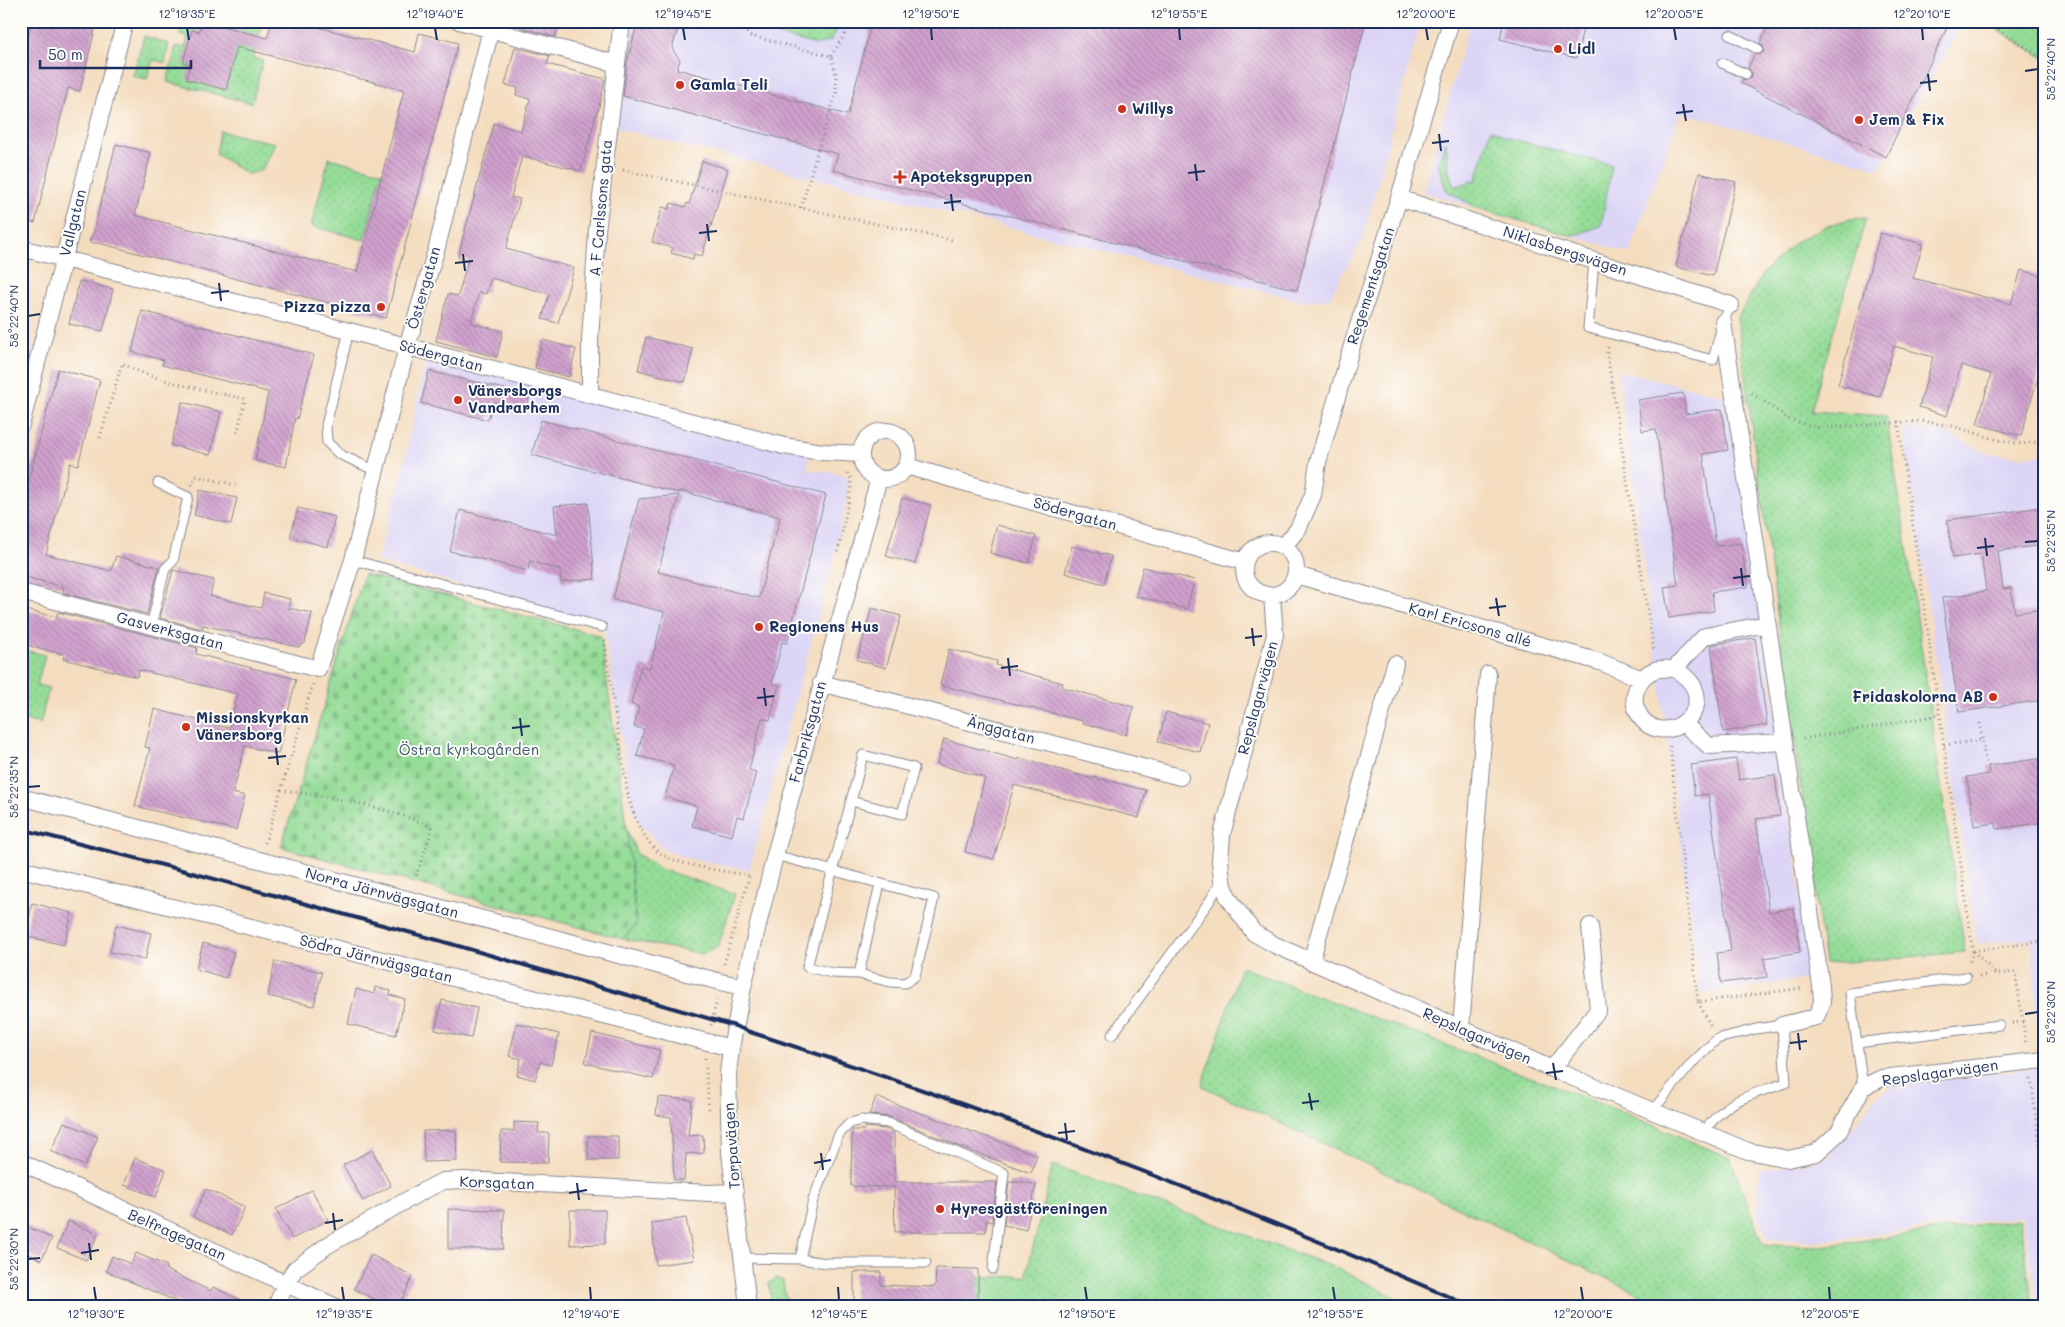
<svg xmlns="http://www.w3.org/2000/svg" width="2065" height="1327" font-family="Mali,sans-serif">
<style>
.built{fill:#dcd5f6}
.grass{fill:url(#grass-dots);stroke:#58867a}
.cemetery{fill:url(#cemetery-stones);stroke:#58867a}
.building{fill:url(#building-back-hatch)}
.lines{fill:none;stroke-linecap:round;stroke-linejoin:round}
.service-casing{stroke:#88868e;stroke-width:11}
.minor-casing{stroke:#88868e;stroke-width:18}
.path{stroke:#88868e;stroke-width:3;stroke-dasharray:1 4;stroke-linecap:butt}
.service{stroke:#fff;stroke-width:9}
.minor{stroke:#fff;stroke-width:16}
.rail{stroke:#1b2f5e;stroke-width:4}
.ticks{fill:none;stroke:#1b2f5e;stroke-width:2}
.poi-dot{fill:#c8321e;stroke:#fdfcf7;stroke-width:2}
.labels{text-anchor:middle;stroke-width:4;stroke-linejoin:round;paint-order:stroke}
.poi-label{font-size:15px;font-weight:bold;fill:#1b2f5e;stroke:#fdfcf7;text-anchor:start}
.street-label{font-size:15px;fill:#1b2f5e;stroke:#fdfcf7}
.park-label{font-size:15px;fill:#3a5a6c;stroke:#fdfcf7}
.neatline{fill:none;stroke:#1b2f5e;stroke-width:2}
.ticks-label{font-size:12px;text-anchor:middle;fill:#1b2f5e}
</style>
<defs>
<pattern id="grass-dots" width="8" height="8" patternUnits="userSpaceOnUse" patternTransform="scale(1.25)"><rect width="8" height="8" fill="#95dc97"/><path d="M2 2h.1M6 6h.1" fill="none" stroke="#80bd85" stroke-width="1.8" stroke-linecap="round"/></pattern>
<pattern id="cemetery-stones" width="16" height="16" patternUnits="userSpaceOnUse" patternTransform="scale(1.25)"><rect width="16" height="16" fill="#95dc97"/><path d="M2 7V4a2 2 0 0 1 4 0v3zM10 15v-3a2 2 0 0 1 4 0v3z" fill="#80bd85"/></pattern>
<pattern id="building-back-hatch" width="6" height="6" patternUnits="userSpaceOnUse" patternTransform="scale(1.25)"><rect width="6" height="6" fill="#d1a1ce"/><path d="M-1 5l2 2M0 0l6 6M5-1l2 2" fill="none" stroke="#a984aa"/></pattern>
</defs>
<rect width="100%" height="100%" fill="#fdfcf7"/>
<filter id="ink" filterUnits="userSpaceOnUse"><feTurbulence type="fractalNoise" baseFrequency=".02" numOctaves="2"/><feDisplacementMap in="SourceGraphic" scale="10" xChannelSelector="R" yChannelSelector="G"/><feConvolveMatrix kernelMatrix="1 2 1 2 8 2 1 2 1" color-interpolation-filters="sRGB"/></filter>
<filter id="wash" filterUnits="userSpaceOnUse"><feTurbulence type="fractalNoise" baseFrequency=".0096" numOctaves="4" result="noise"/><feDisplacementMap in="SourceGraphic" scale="20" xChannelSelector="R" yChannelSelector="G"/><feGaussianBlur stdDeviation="1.12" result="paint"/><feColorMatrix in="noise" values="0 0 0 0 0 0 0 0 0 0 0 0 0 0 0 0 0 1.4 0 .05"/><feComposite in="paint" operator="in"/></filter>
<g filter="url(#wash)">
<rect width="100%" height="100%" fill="#f4ddbf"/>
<path class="built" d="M627,21H1421L1363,238L1329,299L1302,301L616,128Z
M1470,21H1964L1879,169L1681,112L1629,253L1423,192Z
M440,361L811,454L807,470L831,472L845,476L848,482V490L834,558L749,870L682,857L663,849L640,823L633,807L630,792L604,627L377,561L402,473L425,363Z
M1618,371L1731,397L1812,978L1701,994Z
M1903,427L1942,431L1987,453L2023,457L2044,454V1052H2040L2031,938L1977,944Z
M2044,1067V1298L2037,1299L2022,1216L1820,1241L1769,1239L1756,1213L1759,1169L1792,1166L1825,1159L1850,1132L1874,1099L1893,1086Z"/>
<path class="grass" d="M182,21H245L262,25L253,58L263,61L252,103L167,82L176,46L185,48L188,37L179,35Z
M754,21H843L830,41L816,45L759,30Z
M1984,21H2035L2044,26V58Z
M144,36L169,44L165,63L153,60L147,79L133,76Z
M1491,129L1505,137L1612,165L1601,226L1572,236L1477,208L1446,190L1438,164L1446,141L1448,168L1454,187L1476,180Z
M220,131L275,143L270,155L261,171L247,174L216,154Z
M329,158L382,172L364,240L311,226Z
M1866,218L1811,411L1886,416L1904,528L1965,952L1825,964L1737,318L1765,271L1797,241L1826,226L1850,219Z
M21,649L45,655L37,685L49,688L40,724L21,719Z
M627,831L637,854L661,869L735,894L718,947L703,954L623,939L636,924Z
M1241,967L1625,1113L1730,1158L1763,1245L1822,1246L2019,1219L2033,1303L2044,1302V1306H1659L1650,1299L1202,1086Z
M1053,1165L1339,1269L1403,1301L1401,1306H978V1277L1026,1276Z
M776,1278L783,1281L787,1306H772L769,1283Z"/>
<path class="cemetery" d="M364,574L601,636L627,831L636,924L623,939L281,847Z"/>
<g id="blocks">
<path class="building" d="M32,21H97L80,91L68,88L35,223L21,220V64Z
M202,21H228L226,27L267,38L272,21H295L415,52L419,33L458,43L386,318L99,243H90L89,241L93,233L116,144L151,153L135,215L357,272L404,90L237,47L226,90L186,79L190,64L183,62L192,30L199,32Z
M521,21H560L555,37L520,27Z
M638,21H680L672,49L680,60L677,69L848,115L872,21H1366L1297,290L833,170L838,154L623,96L627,62Z
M1504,21H1585L1576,58L1500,39Z
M1771,21H1950L1886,157L1741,83L1743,79L1747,80L1751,77L1752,73L1748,68L1755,54H1761L1764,51L1763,46L1760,43Z
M515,47L550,56L547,64L605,79L598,111H597L581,171L522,156L511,197L520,199L506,249L574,268L558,323L542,319L549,294L491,278L486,294L479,292L471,323L503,331L497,357L436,341L448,294L458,296L468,260L458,257L494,123L521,131L530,99L516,95L518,88L505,85Z
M702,161L728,169L702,256L694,254L693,259L671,253L673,248L652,242L662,207L669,209L671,203L685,207L687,203L689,204Z
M1699,173L1736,182L1713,276L1676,267Z
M1880,233L1923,244L1913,278L2011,304L2021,270L2044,276V356L2021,436L1977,424L1991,374L1961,365L1947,416L1919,407L1933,357L1894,346L1880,397L1838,385Z
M79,281L113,289L103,331L69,324Z
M142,311L314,355L297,419L295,418L286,467L255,461L268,392L162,365L164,360L132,352Z
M646,337L693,349L685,382L638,370Z
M543,340L576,349L569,377L535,368Z
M58,369L100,380L78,465L70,463L46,554L111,571L116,556L159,567L147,614L63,593L64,587L21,576V509Z
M429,371L530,395L525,412L493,402L488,420L421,403Z
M1683,393L1686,414L1722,409L1728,450L1703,454L1716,546L1741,543L1748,587L1712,592L1714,611L1669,618L1664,587L1678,585L1656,429L1642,431L1638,400Z
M182,402L221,412L210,455L171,445Z
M541,420L826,495L787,643L782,642L772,683L779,685L770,720L762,718L749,770L756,772L744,818L737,816L732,836L692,826L697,806L665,797L674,765L637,756L644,729L634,727L639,707L631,704L641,666L650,668L664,612L613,599L639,499L679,495L658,572L759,598L780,517L680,491L679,493L532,455Z
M200,490L237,498L231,524L194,515Z
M902,498L931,505L915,564L886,556Z
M588,503L595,579L561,582L560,570L530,561L528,571L450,551L460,510L557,535L554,506Z
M2044,507V545L1998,551L2003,589L2011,588L2015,613L2044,609V700L1959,712L1942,598L1986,591L1981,554L1953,558L1947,520Z
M298,508L335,517L328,547L290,537Z
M997,525L1036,536L1029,563L990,553Z
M1072,546L1111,556L1104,584L1065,573Z
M1143,567L1194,580L1187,609L1136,596Z
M173,570L214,580L210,596L261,608L264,593L290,599L288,608L312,613L305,643L298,647L203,625L202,629L160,618Z
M872,608L901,616L886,668L857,660Z
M21,609L56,617L58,612L197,648L196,654L296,679L278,754L245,746L233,793L245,796L236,830L135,806L150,748L145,747L154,709L229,728L238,694L139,670L137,677L63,659L64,654L21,644Z
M1755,638L1767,725L1723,732L1711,645Z
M949,649L997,661L996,665L1063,683L1062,687L1134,707L1126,735L1083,723V721L940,685Z
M1166,712L1208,723L1200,752L1158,742Z
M944,739L1018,760L1019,758L1093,779V777L1146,790L1139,818L1014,785L994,859L965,852L985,778L937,764Z
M2044,758V822L1997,829L1996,823L1974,826L1967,777L1989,774L1988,766Z
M1736,759L1739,780L1775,775L1780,816L1756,819L1769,912L1794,908L1800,952L1764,958L1767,977L1721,983L1717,953L1731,951L1708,794L1695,796L1691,765Z
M32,903L72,913L64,945L25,936Z
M116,925L151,933L145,960L110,952Z
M203,943L234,952L226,978L196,969Z
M275,961L322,972L314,1006L268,996Z
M375,987L391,991L390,995L405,999L396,1035L348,1024L356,989L374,994Z
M442,1000L477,1008L471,1038L435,1030Z
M517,1023L559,1034L551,1065L540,1062L535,1080L517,1075L521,1059L509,1056Z
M592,1033L660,1050L653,1079L585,1063Z
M658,1097L692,1100L688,1136L703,1135L704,1153L686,1154L684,1180H674L671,1117L656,1115Z
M876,1097L1037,1155L1031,1173L958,1146L890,1117L869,1115Z
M64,1122L98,1137L85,1166L51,1151Z
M514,1122L539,1123L538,1133H549L548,1163L500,1162L501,1131H514Z
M865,1127L886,1129L894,1133V1182H997L992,1222L986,1220V1232H895L894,1187L851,1186L852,1130H864Z
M456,1130L457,1161L424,1162L423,1131Z
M588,1136H618V1160H588Z
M372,1150L391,1186L363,1201L343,1165Z
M135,1158L166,1170L156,1197L124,1185Z
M1009,1182H1022L1036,1185L1026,1230L1004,1225Z
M206,1189L245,1207L232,1235L193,1217Z
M312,1190L328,1220L292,1239L276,1209Z
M448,1209L504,1210L503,1249H448Z
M570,1210H605V1244L570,1245Z
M686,1218L694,1260L656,1265L652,1223Z
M68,1221L98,1234L86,1260L57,1248Z
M21,1224L52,1238L41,1260L21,1250Z
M136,1253L167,1266L166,1270L211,1291L213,1287L254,1306H187L106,1271L112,1256L131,1264Z
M371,1255L413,1276L399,1306H388L354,1289Z
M936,1268L978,1269V1306H854V1272H881V1285L935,1287Z"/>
</g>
</g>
<g filter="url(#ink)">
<use href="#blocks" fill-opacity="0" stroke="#88868e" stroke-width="1"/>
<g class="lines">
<g class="service-casing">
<path id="service" d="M1730,35L1758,49
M1722,63L1746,74
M1594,261L1588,328L1713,360L1723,322L1731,305
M349,331L326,425L327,442L339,454L376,471
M353,560L602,627
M151,626L165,569L173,561L188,497L158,483
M851,801L863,755L914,768L902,814L851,801L807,967L832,973L859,974
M775,855L934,898L915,976L905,983L890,982L859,974L880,884
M1112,1035L1209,902L1222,880
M1857,1043L1999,1025
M1863,1087L1850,993L1966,977
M1652,1111L1693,1062L1717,1039L1756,1029L1782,1025L1786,1083C1750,1095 1726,1099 1704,1132
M742,1258L800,1259L813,1200L839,1134L850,1123L861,1120L888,1123L1004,1173L993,1269
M800,1259L826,1263H926"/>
</g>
<g class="minor-casing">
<path id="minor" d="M459,21L617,64
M1399,198L1731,305
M21,248L349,331L784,446L822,452L861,454
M1723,322L1821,986L1822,1003L1816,1017L1782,1025
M590,395V340L597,231L622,21
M21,425L125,21
M861 455a24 24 0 1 1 48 0a24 24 0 1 1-48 0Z
M906,466L1245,562
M1244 569a26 26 0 1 1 52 0a26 26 0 1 1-52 0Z
M1284,546L1298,529L1313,495L1318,462L1354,339L1399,198L1451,21
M1296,575L1600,662L1642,679
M21,592L318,669L353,560L407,347L437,247L493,21
M1272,595L1275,635L1233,793L1222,835L1220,861L1222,880L1228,897L1235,907L1254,933L1275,945L1552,1069L1748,1151L1788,1159L1816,1153L1838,1133L1863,1087L1882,1078L2044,1060
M1674,669C1735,703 1656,761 1636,708C1631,694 1640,675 1655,670C1660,668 1668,669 1674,669L1705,636L1767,624
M821,683L1180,777
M1684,724L1709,746L1785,742
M21,797L721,982L743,987
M21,869L731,1048
M1311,962L1395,664
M1461,1029L1488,674
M1552,1069L1598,1010L1590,926
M21,1162L334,1306
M276,1306L286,1283L295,1269L328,1245L423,1191L443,1181L464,1180L710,1193L735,1192
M748,1306L730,1153L728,1074L731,1048L743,987L775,855L879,478"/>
</g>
<path class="path" d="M725,21L735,23L751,36L831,56L836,74V93L816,156L801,208
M1986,21L2044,60
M831,56L845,34L849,21
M623,170L952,240
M1608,347L1607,353L1654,652
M1752,393L1790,420L1819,428L1920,421L1953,426L1998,440L2022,444L2044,441
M1898,421L1973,951L1969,965
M100,438L122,363C154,382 208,390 245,399L237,435
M192,485L196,476L236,485
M838,552L851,488V479L846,471
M604,640L628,796C633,815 645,845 663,855C684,867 726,871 751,876
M1980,723L1982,740
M1803,739L1940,715
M1944,745L1982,740L1986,765
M1670,746L1698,1002L1803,988
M281,790C326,796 390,807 431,827L430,836L416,877
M265,843L313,684
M1973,951L2044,941
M1973,951L1996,974
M724,964L750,874
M1979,976L2015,972L2023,1022
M1698,1002L1712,1028
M2012,1023L2023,1022L2026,1045
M711,1025L717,1000
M705,1058L709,1109
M2031,1079L2044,1175"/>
<use href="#service" class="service"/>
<use href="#minor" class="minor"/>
<path class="rail" d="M21,829L178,869L441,941L735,1026L750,1032C995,1111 1235,1203 1470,1306"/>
</g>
</g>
<path class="ticks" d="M187,28L189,40M435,28L437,40M683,28L685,40M931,28L932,40M1179,28L1180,40M1426,28L1428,40M1674,28L1676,40M1922,28L1923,40M2025,71L2038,69M1928,74L1930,91M1920,83L1937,81M1683,104L1686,121M1676,113L1693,111M1439,134L1441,151M1432,143L1449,141M1195,164L1197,181M1188,173L1205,171M951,194L953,211M944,203L961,201M707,224L709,241M699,233L717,231M463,254L465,271M455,263L473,261M219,283L221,301M211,293L229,291M28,316L40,314M1985,538L1987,556M2025,542L2038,541M1977,548L1994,546M1741,568L1743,586M1733,578L1750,576M1496,598L1499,616M1489,608L1506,606M1252,628L1254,646M1245,638L1262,636M1008,658L1010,676M1001,668L1018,666M764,688L766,706M757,698L774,696M520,718L522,736M512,728L530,726M276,748L278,765M268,758L286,756M28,787L40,786M2025,1014L2038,1012M1798,1033L1800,1050M1790,1043L1807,1041M1553,1063L1556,1080M1546,1073L1563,1071M1309,1093L1312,1110M1302,1103L1319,1101M1065,1123L1067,1140M1058,1133L1075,1131M821,1153L823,1170M814,1163L831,1160M577,1183L579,1200M569,1193L587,1190M333,1213L335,1230M325,1223L343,1220M89,1243L91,1260M81,1253L99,1250M28,1259L40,1258M94,1287L96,1300M342,1287L344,1300M590,1287L591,1300M838,1287L839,1300M1085,1287L1087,1300M1333,1287L1335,1300M1581,1287L1583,1300M1829,1287L1830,1300"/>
<g class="poi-dot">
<circle cx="1558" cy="49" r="5"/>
<circle cx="680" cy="85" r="5"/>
<circle cx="1122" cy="109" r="5"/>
<circle cx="1859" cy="120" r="5"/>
<path d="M897.5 169.5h5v5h5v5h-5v5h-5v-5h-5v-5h5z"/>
<circle cx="381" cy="307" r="5"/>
<circle cx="458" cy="400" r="5"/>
<circle cx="759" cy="627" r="5"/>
<circle cx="1993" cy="697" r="5"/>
<circle cx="186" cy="727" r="5"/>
<circle cx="940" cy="1209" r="5"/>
</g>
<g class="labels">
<g class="poi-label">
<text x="1568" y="54">Lidl</text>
<text x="690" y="90">Gamla Teli</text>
<text x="1132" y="114">Willys</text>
<text x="1869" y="125">Jem &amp; Fix</text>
<text x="910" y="182">Apoteksgruppen</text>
<text x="371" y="312" text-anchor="end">Pizza pizza</text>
<text x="468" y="396">Vänersborgs<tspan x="468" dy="17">Vandrarhem</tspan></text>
<text x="769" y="632">Regionens Hus</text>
<text x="1983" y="702" text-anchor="end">Fridaskolorna AB</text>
<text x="196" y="723">Missionskyrkan<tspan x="196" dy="17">Vänersborg</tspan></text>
<text x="950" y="1214">Hyresgästföreningen</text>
</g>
<g class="street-label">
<text transform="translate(601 208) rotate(-85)" y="5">A F Carlssons gata</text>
<text transform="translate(73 223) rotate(-76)" y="5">Vallgatan</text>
<text transform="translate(1565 251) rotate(18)" y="5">Niklasbergsvägen</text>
<text transform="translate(1371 286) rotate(-72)" y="5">Regementsgatan</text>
<text transform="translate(424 288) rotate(-74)" y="5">Östergatan</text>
<text transform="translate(441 356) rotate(15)" y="5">Södergatan</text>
<text transform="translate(1075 514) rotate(16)" y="5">Södergatan</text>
<text transform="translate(1470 625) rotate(16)" y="5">Karl Ericsons allé</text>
<text transform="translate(170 631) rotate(15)" y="5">Gasverksgatan</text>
<text transform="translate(1258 698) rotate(-75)" y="5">Repslagarvägen</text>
<text transform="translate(1001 730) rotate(15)" y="5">Änggatan</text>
<text transform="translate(808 732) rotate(-75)" y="5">Farbriksgatan</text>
<text transform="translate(382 893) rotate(15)" y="5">Norra Järnvägsgatan</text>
<text transform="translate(376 959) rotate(14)" y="5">Södra Järnvägsgatan</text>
<text transform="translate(1477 1036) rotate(24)" y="5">Repslagarvägen</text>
<text transform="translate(1940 1073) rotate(-8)" y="5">Repslagarvägen</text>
<text transform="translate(732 1146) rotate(-94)" y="5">Torpavägen</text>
<text transform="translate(497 1183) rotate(2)" y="5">Korsgatan</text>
<text transform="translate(177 1235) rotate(24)" y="5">Belfragegatan</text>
</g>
<g class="park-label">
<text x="469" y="755">Östra kyrkogården</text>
</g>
</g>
<rect width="2065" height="1327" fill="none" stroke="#fdfcf7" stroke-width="55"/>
<path d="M40 60v8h151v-8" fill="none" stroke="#1b2f5e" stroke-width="2.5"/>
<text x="48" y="60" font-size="15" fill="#1b2f5e" stroke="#fdfcf7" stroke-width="4" paint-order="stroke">50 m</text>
<rect x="28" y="28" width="2010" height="1272" class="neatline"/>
<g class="ticks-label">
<text x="187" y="18">12°19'35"E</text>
<text x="435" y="18">12°19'40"E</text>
<text x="683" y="18">12°19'45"E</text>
<text x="931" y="18">12°19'50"E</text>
<text x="1179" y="18">12°19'55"E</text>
<text x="1426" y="18">12°20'00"E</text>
<text x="1674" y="18">12°20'05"E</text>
<text x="1922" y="18">12°20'10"E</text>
<text transform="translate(2051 69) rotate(-90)" y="4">58°22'40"N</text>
<text transform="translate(14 316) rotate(-90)" y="4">58°22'40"N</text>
<text transform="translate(2051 541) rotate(-90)" y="4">58°22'35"N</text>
<text transform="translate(14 787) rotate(-90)" y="4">58°22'35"N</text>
<text transform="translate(2051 1012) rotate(-90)" y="4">58°22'30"N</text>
<text transform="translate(14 1259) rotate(-90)" y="4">58°22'30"N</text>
<text x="96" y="1318">12°19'30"E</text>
<text x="344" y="1318">12°19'35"E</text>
<text x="591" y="1318">12°19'40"E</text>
<text x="839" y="1318">12°19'45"E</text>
<text x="1087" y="1318">12°19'50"E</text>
<text x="1335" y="1318">12°19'55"E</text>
<text x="1583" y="1318">12°20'00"E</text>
<text x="1830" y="1318">12°20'05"E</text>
</g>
</svg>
